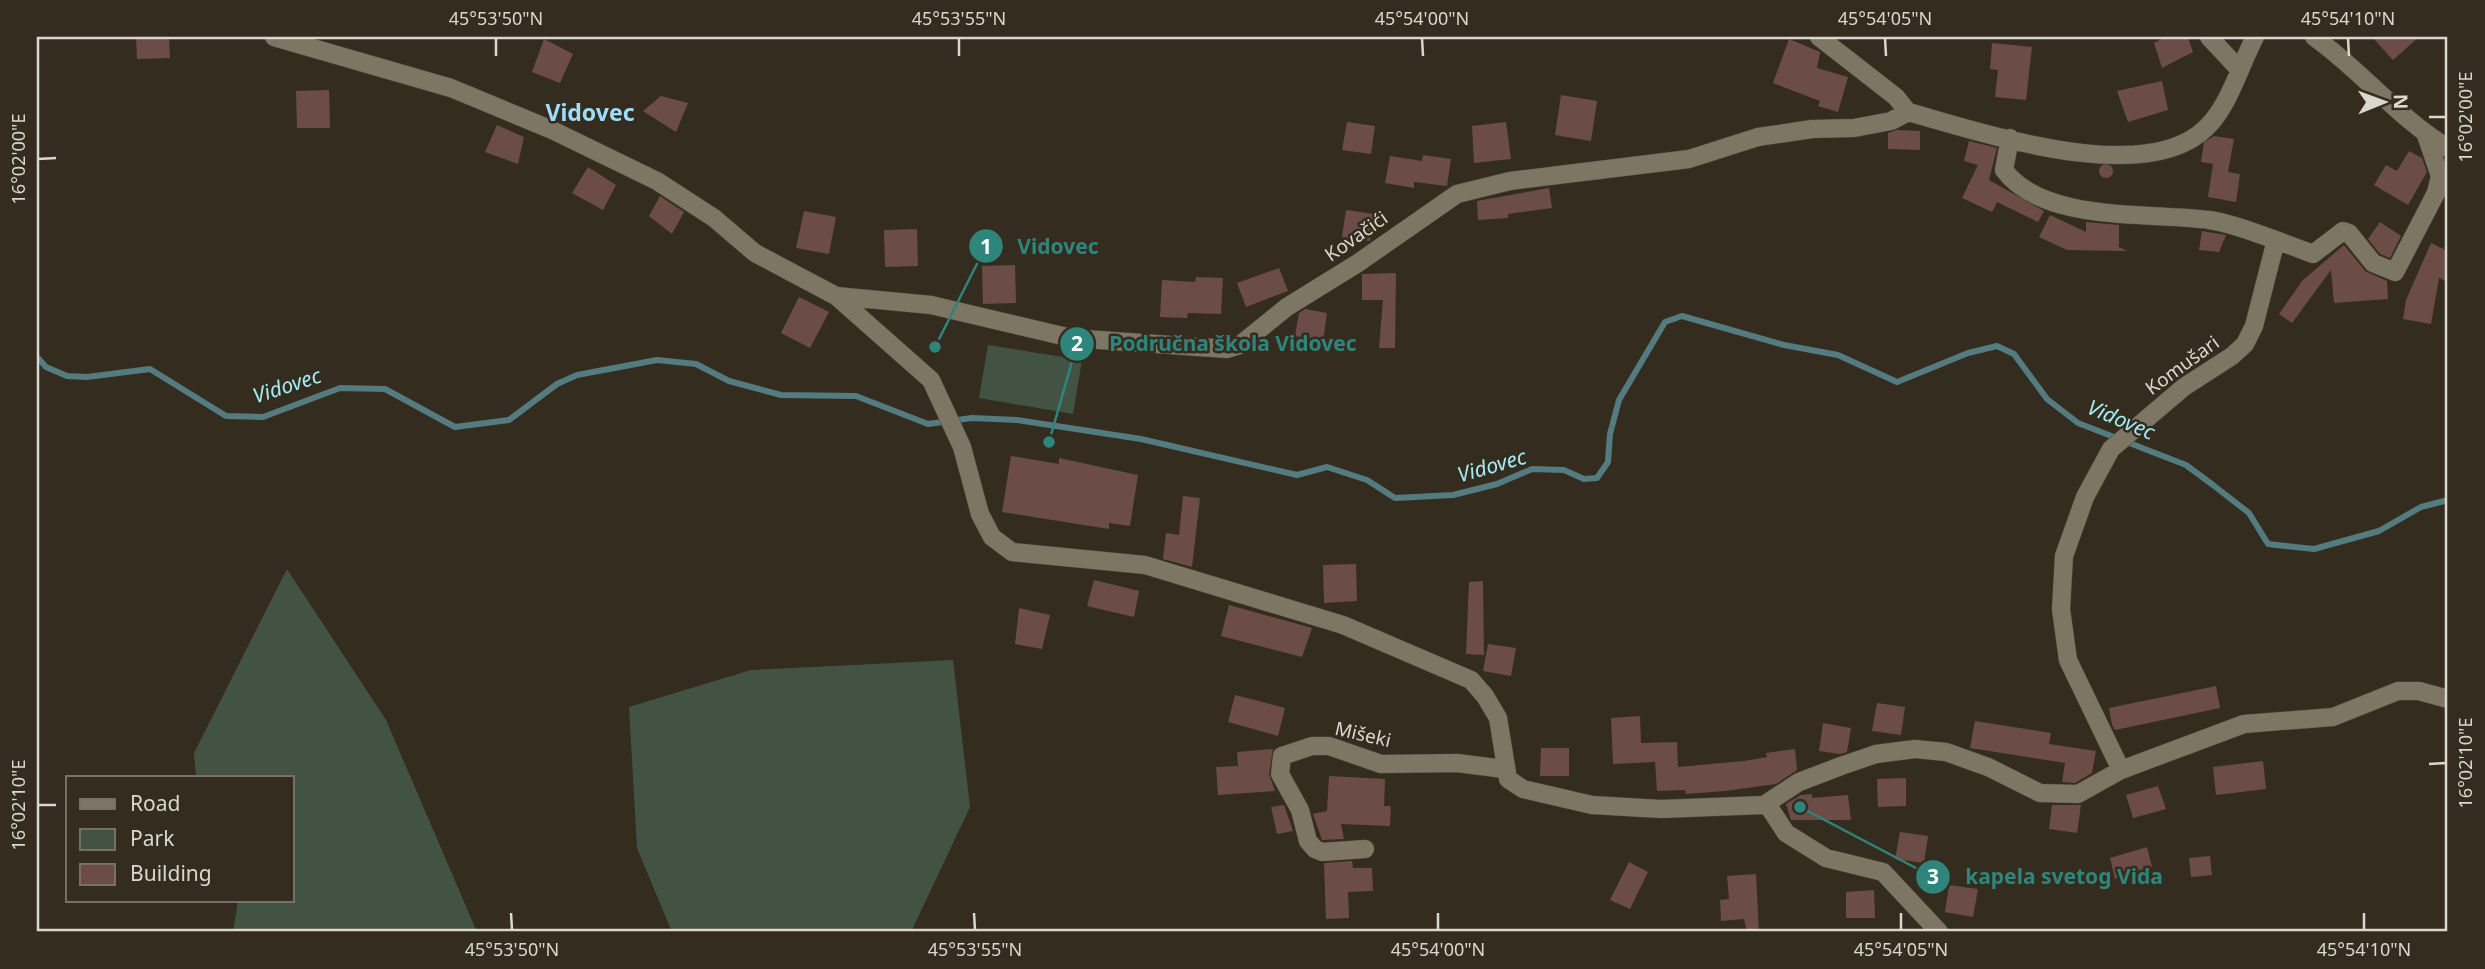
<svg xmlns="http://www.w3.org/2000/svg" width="2485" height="969" font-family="'Noto Sans',sans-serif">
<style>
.green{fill:#425343}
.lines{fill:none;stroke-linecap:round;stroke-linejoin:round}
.stream{stroke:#547b7f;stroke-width:6}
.building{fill:#6b4c47}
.minor-casing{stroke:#524b3f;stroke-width:19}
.minor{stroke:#7e7665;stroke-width:18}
.ticks{fill:none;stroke:#dcd7ce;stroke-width:2.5}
.labels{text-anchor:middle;stroke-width:5;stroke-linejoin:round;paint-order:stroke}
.street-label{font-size:19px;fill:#dcd7ce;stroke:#342d1f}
.water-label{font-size:21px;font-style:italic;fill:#a2ecf4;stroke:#342d1f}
.quarter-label{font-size:23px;font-weight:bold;fill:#9cdefe;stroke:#342d1f}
.leader{fill:none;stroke:#2e857c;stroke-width:2.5}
.callout-dot{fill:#2e857c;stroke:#342d1f;stroke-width:2.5}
.mark-label{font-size:21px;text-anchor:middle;font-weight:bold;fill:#fff}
.callout-label{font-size:21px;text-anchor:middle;font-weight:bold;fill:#2e857c;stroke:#342d1f;stroke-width:5;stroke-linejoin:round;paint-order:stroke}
.neatline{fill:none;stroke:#dcd7ce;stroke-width:2.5}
.ticks-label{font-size:18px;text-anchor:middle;fill:#dcd7ce}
</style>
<rect width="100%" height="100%" fill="#342d1f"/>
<path class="green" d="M988,345L1082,360L1073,414L979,398Z
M287,569L386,720L477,932H233L238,901H292V778H196L194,753Z
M953,660L970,807L911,932H672L637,848L629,707L751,670Z"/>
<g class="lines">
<path class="stream" d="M37,357L46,367L67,376L87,377L150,369L226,416L263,417L340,388L385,389L455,427L509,420L557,384L577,375L657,360L696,364L729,381L781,395L856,396L928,424L972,418L1017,420L1141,439L1297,475L1327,467L1367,480L1395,498L1453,495L1497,484L1532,469L1564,470L1584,479L1597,478L1608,462L1610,434L1619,400L1665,322L1682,316L1784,345L1838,355L1897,382L1968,353L1997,346L2014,354L2047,399L2078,423L2186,465L2213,485L2249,513L2268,544L2314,549L2379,531L2421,507L2448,500"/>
</g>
<path class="building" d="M136,37H169L170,58L137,59Z
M2165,37H2188L2193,52L2162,68L2154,43Z
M2372,37H2419L2393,60Z
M544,39L573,54L560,83L532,72Z
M1789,39L1820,52L1817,68L1848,77L1838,112L1818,106L1820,101L1773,83Z
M1992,43L2032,47L2026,100L1995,97L1998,70L1990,69Z
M2162,81L2168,110L2128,122L2117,91Z
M329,90L330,128H297L296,91Z
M1561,95L1597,101L1591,141L1555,135Z
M661,96L688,103L676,132L643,111Z
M1347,122L1375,126L1371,154L1342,150Z
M1506,122L1511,159L1474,163L1472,126Z
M497,125L524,137L518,164L485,152Z
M1897,130L1920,131V150L1888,149V133Z
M2214,136L2234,139L2228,172L2240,174L2236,202L2208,197L2213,164L2201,162L2204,142Z
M1969,141L1997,148L1989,180L2044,211L2038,222L1997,202L1992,212L1962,198L1978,165L1964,161Z
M2409,151L2422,158L2427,172L2408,205L2374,185L2386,165L2397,171Z
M1423,155L1451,159L1447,186L1414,182V188L1385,183L1390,156L1422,161Z
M2099 171a7 7 0 1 1 14 0a7 7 0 1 1-14 0Z
M588,167L616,185L603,210L572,193Z
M1549,188L1552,208L1508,214V218L1478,220L1477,201Z
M660,196L684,212L672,234L649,216Z
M1346,210L1374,214L1370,241L1342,237Z
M804,211L836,217L829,254L796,248Z
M2050,215L2086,232V222L2119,225V247L2127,251L2067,250L2039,237Z
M2380,222L2401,236L2390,258L2380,254L2368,239Z
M917,229L918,266L885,267L884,230Z
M2202,231L2226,235L2219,252L2199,250Z
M2431,243L2448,251V282L2439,278L2431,324L2403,319L2406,300Z
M2344,245L2365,271L2387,281L2388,299L2334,303L2331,270L2292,323L2279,314L2303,280Z
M1015,265L1016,303L983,304L982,266Z
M1279,268L1288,291L1246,307L1237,283Z
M1396,273L1395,348H1379L1383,300H1362V274Z
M1196,277L1223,278L1221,314L1188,313L1187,318L1160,317L1162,280L1195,282Z
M799,297L829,312L810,348L781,333Z
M1305,309L1327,313L1323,341L1295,336L1299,313Z
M1011,456L1059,464V458L1138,475L1130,526L1109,523V529L1002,512Z
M1183,496L1200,498L1192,567L1163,559L1166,533L1179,535Z
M1356,564L1357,601L1324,603L1323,565Z
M1094,580L1139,591L1134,617L1087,606Z
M1483,581L1484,655L1466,654L1469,582Z
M1229,605L1312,628L1302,657L1221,636Z
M1019,608L1050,615L1042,649L1015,644Z
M1488,644L1516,648L1511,676L1483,671Z
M2216,686L2220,708L2115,730L2112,725L2109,708Z
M1235,695L1285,708L1278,736L1228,722Z
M1877,703L1905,707L1901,735L1872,731Z
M1640,716L1641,743L1677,742L1678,767L1744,761L1767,757L1766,753L1795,749L1797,770L1776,784L1725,791L1686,794L1685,790L1657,791L1655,762L1613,764L1611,718Z
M1975,721L2051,733L2049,744L2096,751L2092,773L2075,783L2062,782L2065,763L1970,748Z
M1823,723L1851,728L1847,752L1840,754L1819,751Z
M1541,748H1569V776H1540Z
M1273,749L1269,774L1275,791L1218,795L1216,767L1238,766L1237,752Z
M2263,761L2266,789L2216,795L2213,767Z
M1329,776L1385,779L1384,806H1391L1390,826L1341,824L1344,839L1322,840L1313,814L1327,811Z
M1906,778V806L1878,807L1877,779Z
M2158,786L2166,809L2133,818L2126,795Z
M1812,794V798L1848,795L1851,820H1791L1786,804L1801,795Z
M1284,805L1293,831L1277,834L1271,807Z
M2052,805H2081L2077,833L2049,829Z
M1900,832L1928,836L1924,863L1895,859Z
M2147,847L2152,867L2115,879L2110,858Z
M2210,856L2212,875L2191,877L2189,858Z
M1352,861L1353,868H1372L1373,891L1348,892L1349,918L1326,919L1324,863Z
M1629,862L1648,872L1630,909L1610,900Z
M1756,874L1759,932H1747L1744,919L1721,921L1720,900L1729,899L1727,876Z
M1949,885L1978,889L1973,917L1945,912Z
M1874,890L1875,918H1846V892Z"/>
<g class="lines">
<g class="minor-casing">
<path id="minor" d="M274,37L451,88L552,130L657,181L714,218L755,253L836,296L931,380L962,447L980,514L992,537L1012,552L1145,565L1343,625L1471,680L1485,696L1498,718L1508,779L1523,789L1592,805L1661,809L1764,805L1799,782L1841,766L1876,754L1915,749L1946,752L1988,767L2040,793L2078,794L2121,770L2244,724L2333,717L2398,691H2419L2448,699
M1819,37L1896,97L1908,112C1982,132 2146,189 2207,127C2230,104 2240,65 2255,37
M2209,37L2238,68
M2314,37C2361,70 2399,119 2448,148
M2010,138L2004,170C2043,223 2149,212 2209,220C2232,223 2255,233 2276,240L2254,326L2245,344L2232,356L2184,387L2111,449L2085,497L2064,556L2061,609L2068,660L2121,770
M2276,240L2313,254L2343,231L2349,233L2373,263L2395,272L2436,193L2440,176L2426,135
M836,296L931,305L1071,338L1227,349L1240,345L1287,307L1358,263L1457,194L1510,181L1689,159L1758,137L1812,129L1854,128L1891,121L1908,112
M1767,804L1786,833L1826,858L1883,872L1939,932
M1365,849L1322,852L1315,849L1308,841L1300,810L1280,774L1282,756L1312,746H1329L1381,764L1457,763L1504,769"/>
</g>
<use href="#minor" class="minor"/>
</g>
<path class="ticks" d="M496,38V56M959,38V56M1422,38L1423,56M1885,38L1886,56M2348,38L2349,56M2429,117H2446M38,159L56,158M2429,764L2446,763M38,805H56M511,913L512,930M974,913L975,930M1438,913V930M1901,913V930M2364,913V930"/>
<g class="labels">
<g class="street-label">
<text transform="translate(1356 236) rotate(-35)" y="7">Kovačići</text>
<text transform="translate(2182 365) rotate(-36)" y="7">Komušari</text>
<text transform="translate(1363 734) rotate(13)" y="7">Mišeki</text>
</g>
<g class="water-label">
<text transform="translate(287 386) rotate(-18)" y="7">Vidovec</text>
<text transform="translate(2121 420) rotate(23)" y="7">Vidovec</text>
<text transform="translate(1492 466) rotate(-16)" y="7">Vidovec</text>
</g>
<g class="quarter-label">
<text x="590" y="121">Vidovec</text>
</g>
</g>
<path class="leader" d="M935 347L986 246M1049 442L1077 344M1800 807L1933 877"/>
<g class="callout-dot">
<circle cx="935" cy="347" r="7"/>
<circle cx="1049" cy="442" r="7"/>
<circle cx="1800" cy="807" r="7"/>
<circle cx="986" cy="246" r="18"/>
<circle cx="1077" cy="344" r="18"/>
<circle cx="1933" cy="877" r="18"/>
</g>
<g class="mark-label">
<text x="986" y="254">1</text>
<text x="1077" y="351">2</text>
<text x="1933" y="884">3</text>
</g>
<g class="callout-label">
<text x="1058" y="254">Vidovec</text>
<text x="1233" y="351">Područna škola Vidovec</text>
<text x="2064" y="884">kapela svetog Vida</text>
</g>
<rect width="2485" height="969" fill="none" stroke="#342d1f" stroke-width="77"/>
<rect x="66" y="776" width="228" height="126" fill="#342d1f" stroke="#777165" stroke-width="2"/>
<rect x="80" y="799" width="35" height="10" fill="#7e7665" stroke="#777165" stroke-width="2"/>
<text x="130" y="811" font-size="21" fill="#dcd7ce">Road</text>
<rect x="80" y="829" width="35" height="21" fill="#425343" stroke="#777165" stroke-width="2"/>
<text x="130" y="846" font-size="21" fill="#dcd7ce">Park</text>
<rect x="80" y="864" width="35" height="21" fill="#6b4c47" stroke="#777165" stroke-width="2"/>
<text x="130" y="881" font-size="21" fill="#dcd7ce">Building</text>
<g transform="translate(2384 102) rotate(89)" stroke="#342d1f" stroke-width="5" paint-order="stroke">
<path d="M0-5L12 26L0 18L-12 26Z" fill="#dcd7ce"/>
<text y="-10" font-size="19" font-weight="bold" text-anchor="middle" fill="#dcd7ce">N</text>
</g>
<rect x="38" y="38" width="2408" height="892" class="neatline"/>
<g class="ticks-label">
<text x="496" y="25">45°53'50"N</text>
<text x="959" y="25">45°53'55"N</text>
<text x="1422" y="25">45°54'00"N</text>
<text x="1885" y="25">45°54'05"N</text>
<text x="2348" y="25">45°54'10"N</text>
<text transform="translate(2466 117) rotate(-90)" y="6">16°02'00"E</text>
<text transform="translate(19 159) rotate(-90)" y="6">16°02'00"E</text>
<text transform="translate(2466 763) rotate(-90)" y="6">16°02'10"E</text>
<text transform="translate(19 805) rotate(-90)" y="6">16°02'10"E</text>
<text x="512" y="956">45°53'50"N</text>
<text x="975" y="956">45°53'55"N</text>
<text x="1438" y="956">45°54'00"N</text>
<text x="1901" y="956">45°54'05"N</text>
<text x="2364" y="956">45°54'10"N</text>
</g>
</svg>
